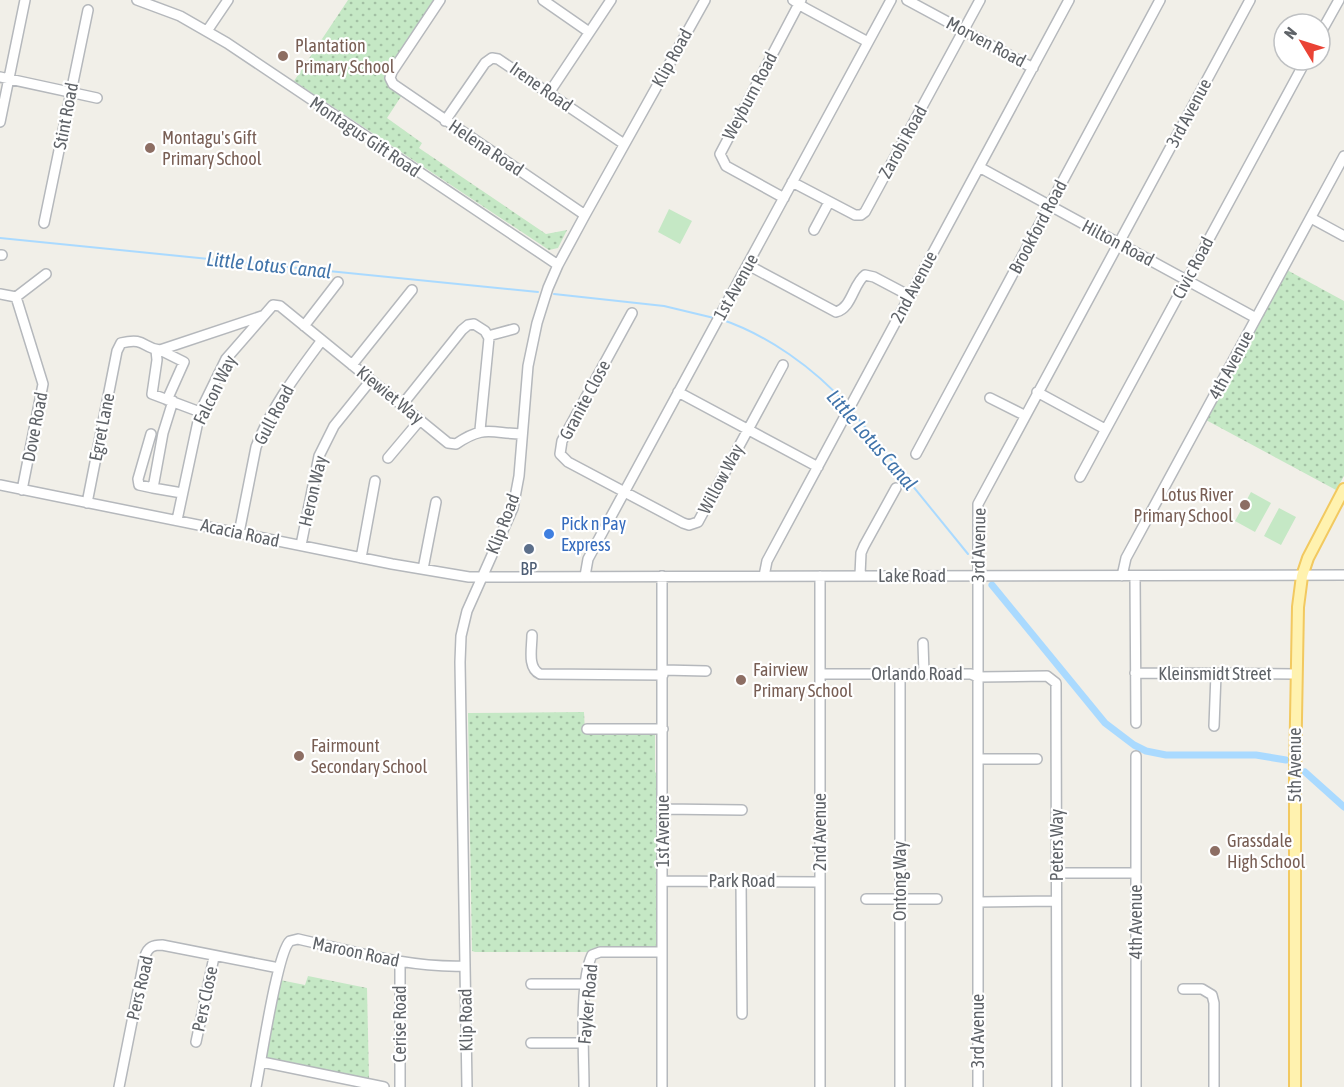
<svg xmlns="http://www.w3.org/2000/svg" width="1344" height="1087" font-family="'Asap Condensed',sans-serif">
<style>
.grass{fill:url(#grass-dots)}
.park{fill:#c5e8c5}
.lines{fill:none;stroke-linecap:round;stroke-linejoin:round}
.stream{stroke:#aadaff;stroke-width:2}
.canal{stroke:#aadaff;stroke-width:7}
.minor-casing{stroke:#b5b8bc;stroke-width:12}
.major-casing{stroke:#f2c960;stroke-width:14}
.minor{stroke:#fff;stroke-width:9}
.major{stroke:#fff2af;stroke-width:10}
.education-dot{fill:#8d6e63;stroke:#fff;stroke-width:2}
.shop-dot{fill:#3f7fe0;stroke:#fff;stroke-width:2}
.service-dot{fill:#5c6f8a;stroke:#fff;stroke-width:2}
.labels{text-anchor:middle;stroke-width:4.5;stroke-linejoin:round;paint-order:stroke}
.street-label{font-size:18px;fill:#5f6368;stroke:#fff}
.education-label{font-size:18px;fill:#785e54;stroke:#fff;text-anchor:start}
.shop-label{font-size:18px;fill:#366cbe;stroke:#fff;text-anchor:start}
.service-label{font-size:18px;fill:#4e5e75;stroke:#fff}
.water-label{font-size:20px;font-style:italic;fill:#4174aa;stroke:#fff}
</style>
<defs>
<pattern id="grass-dots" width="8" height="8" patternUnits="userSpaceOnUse" patternTransform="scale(1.5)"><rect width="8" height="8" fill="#c5e8c5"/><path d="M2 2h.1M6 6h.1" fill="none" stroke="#a3c0a4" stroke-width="1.8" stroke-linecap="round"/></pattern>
</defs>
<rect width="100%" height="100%" fill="#f1efe8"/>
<path class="grass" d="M348,0H436L389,70L402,95L387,118L422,143L419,148L546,234L567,230L558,248L549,250L294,81Z
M1287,270L1344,301V476L1336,490L1206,420Z
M584,712L585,733L592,734L596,731L655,733V772L658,775V946L655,948L589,952H475L472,951L468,713Z
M308,976L367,988L369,1081L269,1060L266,1057L280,980L305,985Z"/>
<path class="park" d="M669,209L692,221L680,244L658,232Z
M1251,492L1271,503L1255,532L1235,521Z
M1279,508L1296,517L1281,545L1264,536Z"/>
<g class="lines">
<path class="stream" d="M0,238L538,292
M554,294L664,306L714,318
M720,319C768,335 814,368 848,406
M851,410L968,554"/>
<path class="canal" d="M992,585L1105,723L1134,745L1146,751L1166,755H1256L1286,760
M1305,772L1344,807"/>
<g class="minor-casing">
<path id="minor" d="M137,0L180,16L227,43L558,265
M440,0L392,72L390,78L393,84L585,215
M543,0L589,32
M793,0L805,8L868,42
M907,0L1033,68
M207,31L228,0
M1320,34L1339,0
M0,77L97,98
M549,93L611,0
M445,121L485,63L492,58L498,59L624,144
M0,122L25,0
M979,167L1256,318
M792,182L855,215H861L865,212L980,0
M784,198L726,166L720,154L801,0
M1311,218L1344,236
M44,223L88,10
M814,230L829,202
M0,255H2
M748,265L836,312C852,308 853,284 865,275L874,277L910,296
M0,294L16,297L43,384L22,490
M16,297L46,274
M632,313L562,441L560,454L568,462L683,523L689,525L698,522L783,365
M304,326L338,282
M488,336L514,329
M156,350L157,360L152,394L200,412
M160,350L184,362L167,400
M352,365L412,290
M678,392L818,467
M1037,392L1105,429
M990,398L1024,415
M173,401L163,433L153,488L182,493
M402,405L462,330L468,325L474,324L485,331L489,338L480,430
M151,434L138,479L139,485L153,488
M916,454L1160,0
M388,458L420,420
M1080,477L1306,60
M0,485L392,564L469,577L1344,575
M87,503L117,351L121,343C146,337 142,348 160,350L262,316
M177,520L200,412L226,359L273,305L280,306L448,443L456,444C484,425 490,433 521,434
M239,533L256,447C272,406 296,375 322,340
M301,545L319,456L334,426L371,380
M361,558L375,481
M423,569L436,502
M860,575L861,553L864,546L896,488
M585,576L588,559L891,0
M764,576L767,561L1069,0
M820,576V1087
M1122,576L1126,558L1344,156
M1135,576L1136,723
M532,635C532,648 527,668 540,674L663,675
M923,643L924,673
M663,670L706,671
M1135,673L1296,674
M820,674H971L978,677L1047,676L1056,683L1057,1087
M900,675V1087
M1214,726L1216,674
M587,729H663
M978,759H1037
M663,809L742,810
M1057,873H1136
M663,881L820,882
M741,881L742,1014
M866,899H937
M978,902L1056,901
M531,984H586
M1183,989H1202L1212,995L1214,1003V1087
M196,1042L214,957
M531,1043H584
M262,1062L384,1087
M119,1087L145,956C148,947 153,945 162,945L279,968
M256,1087C261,1063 277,952 290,941L298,939C353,951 408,968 465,966
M400,1087V962
M467,1087L460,662L461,636L467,611L513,508L519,476L528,366L537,323L548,288L558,265L585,215L705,0
M584,1087C584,1055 579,982 592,955L600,952H662
M662,1087V576
M978,1087V504L1250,0
M1136,1087V756"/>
</g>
<g class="major-casing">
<path id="major" d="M1295,1087V775L1298,607L1302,576L1308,558L1344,489"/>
</g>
<use href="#minor" class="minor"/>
<use href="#major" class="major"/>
</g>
<g class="education-dot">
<circle cx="283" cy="56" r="6"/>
<circle cx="150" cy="148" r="6"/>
<circle cx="1245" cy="505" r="6"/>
<circle cx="741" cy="680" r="6"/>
<circle cx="299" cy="756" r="6"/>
<circle cx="1215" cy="851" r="6"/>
</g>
<circle class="shop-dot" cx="549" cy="534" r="6"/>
<circle class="service-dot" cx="529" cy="549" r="6"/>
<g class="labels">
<g class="street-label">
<text transform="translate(986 42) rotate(28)" y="6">Morven Road</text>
<text transform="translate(672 58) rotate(-61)" y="6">Klip Road</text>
<text transform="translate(541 87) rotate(35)" y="6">Irene Road</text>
<text transform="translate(750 96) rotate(-62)" y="6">Weyburn Road</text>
<text transform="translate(1189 113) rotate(-62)" y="6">3rd Avenue</text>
<text transform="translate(66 116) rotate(-79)" y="6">Stint Road</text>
<text transform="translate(365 137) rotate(34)" y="6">Montagus Gift Road</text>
<text transform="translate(903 142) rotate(-61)" y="6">Zarobi Road</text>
<text transform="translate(486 148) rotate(34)" y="6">Helena Road</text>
<text transform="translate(1038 227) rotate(-62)" y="6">Brookford Road</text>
<text transform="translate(1118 243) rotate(28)" y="6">Hilton Road</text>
<text transform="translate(1193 268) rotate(-62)" y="6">Civic Road</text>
<text transform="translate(736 287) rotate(-61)" y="6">1st Avenue</text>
<text transform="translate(914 287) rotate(-62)" y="6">2nd Avenue</text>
<text transform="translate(1231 365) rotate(-62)" y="6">4th Avenue</text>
<text transform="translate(215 390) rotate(-64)" y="6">Falcon Way</text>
<text transform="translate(390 395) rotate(39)" y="6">Kiewiet Way</text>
<text transform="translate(585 400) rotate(-62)" y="6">Granite Close</text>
<text transform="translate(274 415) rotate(-62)" y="6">Gull Road</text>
<text transform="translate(35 427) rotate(-79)" y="6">Dove Road</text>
<text transform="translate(102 427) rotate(-79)" y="6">Egret Lane</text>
<text transform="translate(721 479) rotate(-62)" y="6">Willow Way</text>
<text transform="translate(313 491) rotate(-77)" y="6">Heron Way</text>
<text transform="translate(503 524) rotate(-69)" y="6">Klip Road</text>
<text transform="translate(240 533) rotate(12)" y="6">Acacia Road</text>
<text transform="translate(979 545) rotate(-89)" y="6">3rd Avenue</text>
<text x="912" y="582">Lake Road</text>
<text x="917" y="680">Orlando Road</text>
<text x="1215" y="680">Kleinsmidt Street</text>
<text transform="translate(1295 765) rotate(-90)" y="6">5th Avenue</text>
<text transform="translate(663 831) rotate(-90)" y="6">1st Avenue</text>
<text transform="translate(820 832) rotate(-90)" y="6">2nd Avenue</text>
<text transform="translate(1057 845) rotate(-90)" y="6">Peters Way</text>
<text x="742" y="887">Park Road</text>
<text transform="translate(900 881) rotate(-90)" y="6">Ontong Way</text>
<text transform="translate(1136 922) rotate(-90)" y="6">4th Avenue</text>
<text transform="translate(356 952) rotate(12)" y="6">Maroon Road</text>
<text transform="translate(140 988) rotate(-77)" y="6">Pers Road</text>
<text transform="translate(205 999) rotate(-78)" y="6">Pers Close</text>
<text transform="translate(588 1004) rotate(-85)" y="6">Fayker Road</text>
<text transform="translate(466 1020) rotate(-91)" y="6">Klip Road</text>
<text transform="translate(400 1024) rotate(-90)" y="6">Cerise Road</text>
<text transform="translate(978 1031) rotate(-90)" y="6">3rd Avenue</text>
</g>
<g class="education-label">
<text x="295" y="52">Plantation<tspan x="295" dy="21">Primary School</tspan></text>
<text x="162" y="144">Montagu's Gift<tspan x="162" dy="21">Primary School</tspan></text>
<text x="1233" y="501" text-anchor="end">Lotus River<tspan x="1233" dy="21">Primary School</tspan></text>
<text x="753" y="676">Fairview<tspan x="753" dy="21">Primary School</tspan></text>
<text x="311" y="752">Fairmount<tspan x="311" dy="21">Secondary School</tspan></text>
<text x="1227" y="847">Grassdale<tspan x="1227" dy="21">High School</tspan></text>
</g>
<g class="shop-label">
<text x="561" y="530">Pick n Pay<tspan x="561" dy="21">Express</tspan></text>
</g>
<g class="service-label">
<text x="529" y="575">BP</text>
</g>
<g class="water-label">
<text transform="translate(269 265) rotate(6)" y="7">Little Lotus Canal</text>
<text transform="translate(872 440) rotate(49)" y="7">Little Lotus Canal</text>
</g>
</g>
<g transform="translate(1302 42) rotate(308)"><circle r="28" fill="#ffffff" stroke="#bfc1c3" stroke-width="1.5"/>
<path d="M0-4.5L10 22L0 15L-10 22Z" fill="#ea4335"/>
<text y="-9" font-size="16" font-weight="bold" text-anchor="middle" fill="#5f6368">N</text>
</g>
</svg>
